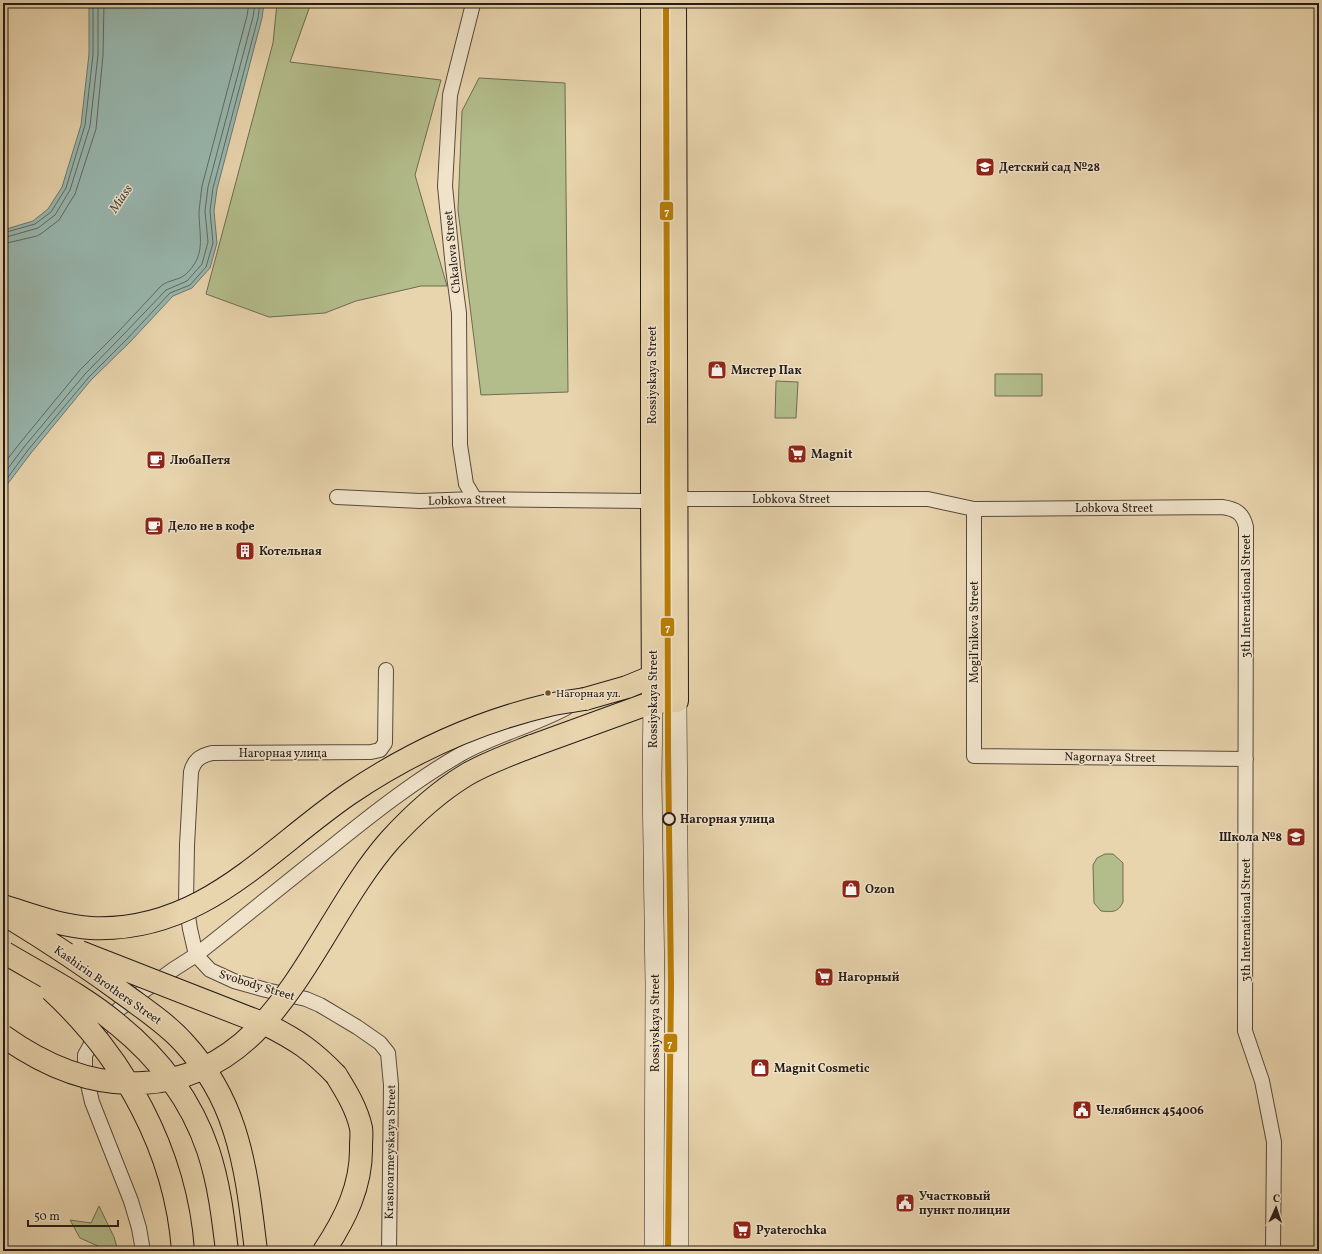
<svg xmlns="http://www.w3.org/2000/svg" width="1322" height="1254" font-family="Vollkorn,serif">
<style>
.green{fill:#b3bd8c;stroke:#6d6c52}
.water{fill:#98b7af;stroke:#6b7972}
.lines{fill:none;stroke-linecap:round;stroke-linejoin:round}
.shore{stroke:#606a63;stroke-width:1}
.street-casing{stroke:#574a3c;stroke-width:16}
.secondary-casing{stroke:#271c17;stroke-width:20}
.primary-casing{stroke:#271c17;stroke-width:24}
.street{stroke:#f0e3ca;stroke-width:14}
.secondary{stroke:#f0e3ca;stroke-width:19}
.primary{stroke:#e8d4ad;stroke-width:22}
.primary-bridge-casing{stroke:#271c17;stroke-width:24;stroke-linecap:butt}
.primary-bridge{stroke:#e8d4ad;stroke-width:22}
.tram-1-casing{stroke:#f0e3ca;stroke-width:9}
.tram-1{stroke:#b97d07;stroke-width:6}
.bus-dot{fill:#7a4b2a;stroke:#f0e3ca;stroke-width:1.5}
.stop-dot{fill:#f0e3ca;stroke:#271c17;stroke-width:2}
.labels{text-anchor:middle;stroke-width:3;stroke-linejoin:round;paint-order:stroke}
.bus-label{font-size:11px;fill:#271c17;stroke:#f0e3ca;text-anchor:start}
.poi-label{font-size:12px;font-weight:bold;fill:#271c17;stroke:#f0e3ca;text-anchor:start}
.street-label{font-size:12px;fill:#271c17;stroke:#f0e3ca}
.stop-label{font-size:12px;font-weight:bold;fill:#271c17;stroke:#f0e3ca;text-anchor:start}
.water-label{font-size:13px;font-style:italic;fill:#494a45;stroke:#f0e3ca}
.line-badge{stroke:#f0e3ca;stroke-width:1.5}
.badge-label{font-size:11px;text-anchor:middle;font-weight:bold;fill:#fff}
</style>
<rect width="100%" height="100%" fill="#e8d4ad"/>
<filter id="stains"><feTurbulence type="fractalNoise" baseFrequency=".005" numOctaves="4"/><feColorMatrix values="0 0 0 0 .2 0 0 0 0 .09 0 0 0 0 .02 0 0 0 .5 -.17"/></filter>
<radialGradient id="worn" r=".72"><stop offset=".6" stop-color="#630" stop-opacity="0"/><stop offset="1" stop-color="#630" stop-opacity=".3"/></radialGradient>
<path class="green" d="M277,3H311L290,62L441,80L415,175L447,286H421L356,301L325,313L269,317L206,294L273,43Z
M479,78L565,83L568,392L481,395L458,210L462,111Z
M995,374H1042V396H995Z
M776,381L798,382L796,418H775Z
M1105,854H1113L1123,863V902C1118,913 1112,912 1101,911L1094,903L1093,865L1097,858Z
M1316,884H1319V931H1315Z
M99,1206L114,1237L118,1251H109L80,1238L70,1220L91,1223Z"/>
<path class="water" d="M89,3H264L262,18L217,189L214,211L217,243L210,268L192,288L173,296L130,342L91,380L31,453L3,490V230L33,221L48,209L62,187L81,125L89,54Z"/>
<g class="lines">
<path class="shore" d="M3,233L35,224L51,212L66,188L85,125L93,55V3
M3,238L38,228L55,215L70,190L90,126L98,55V3
M3,244L37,236L42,233L59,220L75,194L96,129L103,55L104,3
M3,465L20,443L80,370L119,331L162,285C169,280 179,280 185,275C207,255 199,237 199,211C200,203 201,194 202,186L247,16L249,3
M3,475L24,447L85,374L123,335L166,290L187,281L202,264L208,242L205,211L208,187L253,17L255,3
M3,484L28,450L89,377L127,339L170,293L190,285L206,267L213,243L210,211L213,188L258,18L260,3"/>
<g class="street-casing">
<path id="street" d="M473,4L450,95L445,186L453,268L459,313L460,445L466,484L475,499
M337,497L420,501L475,499L644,501L676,499H928L974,509L1222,507C1236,509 1243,513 1246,527L1245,1031L1262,1081L1274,1142L1273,1251
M974,509V756L1246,759
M386,670L385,743L380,750L371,752L212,753C200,756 194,760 191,772L187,845L186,903L190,929L196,955L210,970L234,981L266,990L306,999L320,1005L357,1027L380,1043L388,1053L391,1085L389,1251
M143,1251L139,1228L131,1201L92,1102L85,1071V1055L99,1030L119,1009L174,969L196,955C241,920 284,884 329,849C371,815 414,781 461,754C495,735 532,726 566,708"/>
</g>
<g class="secondary-casing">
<path id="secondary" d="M677,701L679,985V1251
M653,702L652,779L655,985L654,1251"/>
</g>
<g class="primary-casing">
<path id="primary" d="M652,3V500L653,702
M585,699L627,687L666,671
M532,746L653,702L677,701L675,3
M324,1251C345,1219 362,1186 361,1146C361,1140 362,1134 361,1128C357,1109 346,1091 336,1075"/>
</g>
<use href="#street" class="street"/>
<use href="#secondary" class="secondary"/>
<use href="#primary" class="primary"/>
<g class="primary-bridge-casing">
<path id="primary-bridge" d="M3,906C32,915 60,926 91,928C202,933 266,851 349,794C411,752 477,722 549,705C561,702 573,701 585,699
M7,916C48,941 89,968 128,997C147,1011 168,1025 184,1043C206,1067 224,1098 234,1129C247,1169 251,1210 256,1251
M80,952L267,1025C297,1040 313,1051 336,1075
M5,953C42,975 84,996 117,1024C158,1057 191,1100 208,1150C219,1183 223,1217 227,1251
M51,990C124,1057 176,1151 183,1251
M3,1036C45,1066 91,1086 143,1083C279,1076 314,926 390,840C412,816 438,792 466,775C486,763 509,755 532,746"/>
</g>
<use href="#primary-bridge" class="primary-bridge"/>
<g class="tram-1-casing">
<path id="tram-1" d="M666,3L668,750L671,985L668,1251"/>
</g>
<use href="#tram-1" class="tram-1"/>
</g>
<defs>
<g id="school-square" transform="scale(1)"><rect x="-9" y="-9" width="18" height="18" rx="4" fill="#8f2418" stroke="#f0e3ca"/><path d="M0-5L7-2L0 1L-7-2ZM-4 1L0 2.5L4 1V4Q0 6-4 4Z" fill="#fff"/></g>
<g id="shop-square" transform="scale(1)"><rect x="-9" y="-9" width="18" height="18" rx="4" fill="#8f2418" stroke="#f0e3ca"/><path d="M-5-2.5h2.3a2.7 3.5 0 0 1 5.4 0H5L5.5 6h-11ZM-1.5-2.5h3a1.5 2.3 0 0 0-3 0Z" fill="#fff"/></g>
<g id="supermarket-square" transform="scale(1)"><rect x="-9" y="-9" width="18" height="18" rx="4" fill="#8f2418" stroke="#f0e3ca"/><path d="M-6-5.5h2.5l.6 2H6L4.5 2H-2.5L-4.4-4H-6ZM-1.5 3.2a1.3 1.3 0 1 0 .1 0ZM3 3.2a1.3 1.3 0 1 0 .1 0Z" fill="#fff"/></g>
<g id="cafe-square" transform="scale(1)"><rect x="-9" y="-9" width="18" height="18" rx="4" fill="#8f2418" stroke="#f0e3ca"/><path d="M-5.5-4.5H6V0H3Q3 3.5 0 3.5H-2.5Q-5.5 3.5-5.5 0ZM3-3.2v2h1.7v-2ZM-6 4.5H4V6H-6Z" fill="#fff"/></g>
<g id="building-square" transform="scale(1)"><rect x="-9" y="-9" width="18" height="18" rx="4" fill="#8f2418" stroke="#f0e3ca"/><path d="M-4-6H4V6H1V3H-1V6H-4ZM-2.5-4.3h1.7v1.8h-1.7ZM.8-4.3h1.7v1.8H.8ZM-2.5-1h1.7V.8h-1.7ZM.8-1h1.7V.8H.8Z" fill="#fff"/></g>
<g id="civic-square" transform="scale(1)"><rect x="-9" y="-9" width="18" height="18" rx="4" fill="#8f2418" stroke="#f0e3ca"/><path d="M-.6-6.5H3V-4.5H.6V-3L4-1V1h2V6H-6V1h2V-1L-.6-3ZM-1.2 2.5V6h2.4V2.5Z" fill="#fff"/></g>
</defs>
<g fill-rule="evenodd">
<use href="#school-square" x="985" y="167"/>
<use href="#shop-square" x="717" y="370"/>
<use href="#supermarket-square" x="797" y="454"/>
<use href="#cafe-square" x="156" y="460"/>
<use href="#cafe-square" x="154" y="526"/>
<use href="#building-square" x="245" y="551"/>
<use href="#school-square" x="1296" y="837"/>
<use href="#shop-square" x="851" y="889"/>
<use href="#supermarket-square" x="824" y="977"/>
<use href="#shop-square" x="760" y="1068"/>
<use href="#civic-square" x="1082" y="1110"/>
<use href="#civic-square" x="905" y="1203"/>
<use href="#supermarket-square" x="742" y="1230"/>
</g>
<circle class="bus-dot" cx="548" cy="693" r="3.5"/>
<circle class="stop-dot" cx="669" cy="819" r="6"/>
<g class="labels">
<g class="bus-label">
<text x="556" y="697">Нагорная ул.</text>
</g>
<g class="poi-label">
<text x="999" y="171">Детский сад №28</text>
<text x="731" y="374">Мистер Пак</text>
<text x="811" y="458">Magnit</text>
<text x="170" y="464">ЛюбаПетя</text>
<text x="168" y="530">Дело не в кофе</text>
<text x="259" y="555">Котельная</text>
<text x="1282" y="841" text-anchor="end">Школа №8</text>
<text x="865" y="893">Ozon</text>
<text x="838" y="981">Нагорный</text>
<text x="774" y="1072">Magnit Cosmetic</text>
<text x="1096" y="1114">Челябинск 454006</text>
<text x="919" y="1200">Участковый<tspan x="919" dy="14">пункт полиции</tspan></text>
<text x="756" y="1234">Pyaterochka</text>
</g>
<g class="street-label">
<text transform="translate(452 252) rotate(-96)" y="4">Chkalova Street</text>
<text transform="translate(652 375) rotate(-90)" y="4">Rossiyskaya Street</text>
<text x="791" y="503">Lobkova Street</text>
<text transform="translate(467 500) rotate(-1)" y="4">Lobkova Street</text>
<text x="1114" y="512">Lobkova Street</text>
<text transform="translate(1246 596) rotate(-90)" y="4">3th International Street</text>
<text transform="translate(974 632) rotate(-90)" y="4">Mogil'nikova Street</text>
<text transform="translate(653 699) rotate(-90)" y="4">Rossiyskaya Street</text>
<text x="283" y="757">Нагорная улица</text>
<text transform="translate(1110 757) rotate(1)" y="4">Nagornaya Street</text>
<text transform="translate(1246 920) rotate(-90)" y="4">3th International Street</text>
<text transform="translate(108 985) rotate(35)" y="4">Kashirin Brothers Street</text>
<text transform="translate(257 985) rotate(17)" y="4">Svobody Street</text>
<text transform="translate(655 1023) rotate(-90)" y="4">Rossiyskaya Street</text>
<text transform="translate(390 1152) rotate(-89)" y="4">Krasnoarmeyskaya Street</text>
</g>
<g class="stop-label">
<text x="680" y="823">Нагорная улица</text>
</g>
<g class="water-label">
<text transform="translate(120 198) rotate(-56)" y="5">Miass</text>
</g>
</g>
<g class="line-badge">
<rect x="659" y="201" width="15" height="20" rx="4" fill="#b97d07"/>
<rect x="660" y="617" width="15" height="20" rx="4" fill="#b97d07"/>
<rect x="663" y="1033" width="15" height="20" rx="4" fill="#b97d07"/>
</g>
<g class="badge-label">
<text x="667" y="215">7</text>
<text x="668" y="631">7</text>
<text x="670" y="1047">7</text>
</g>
<rect width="1322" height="1254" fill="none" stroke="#e8d4ad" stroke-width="16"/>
<rect x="4" y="4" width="1314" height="1246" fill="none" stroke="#271c17" stroke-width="2"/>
<rect x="8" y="8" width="1306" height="1238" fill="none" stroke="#271c17"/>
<g transform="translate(1276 1208) rotate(3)" stroke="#f0e3ca" stroke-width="3" paint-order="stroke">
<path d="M0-3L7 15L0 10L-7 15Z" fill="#271c17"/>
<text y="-6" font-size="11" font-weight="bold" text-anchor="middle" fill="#271c17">С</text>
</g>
<path d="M28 1220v6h90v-6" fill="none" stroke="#271c17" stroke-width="2"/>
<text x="34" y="1220" font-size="12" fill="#271c17" stroke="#f0e3ca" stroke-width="3" paint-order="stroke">50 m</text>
<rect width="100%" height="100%" filter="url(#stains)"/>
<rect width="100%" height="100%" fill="url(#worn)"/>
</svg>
